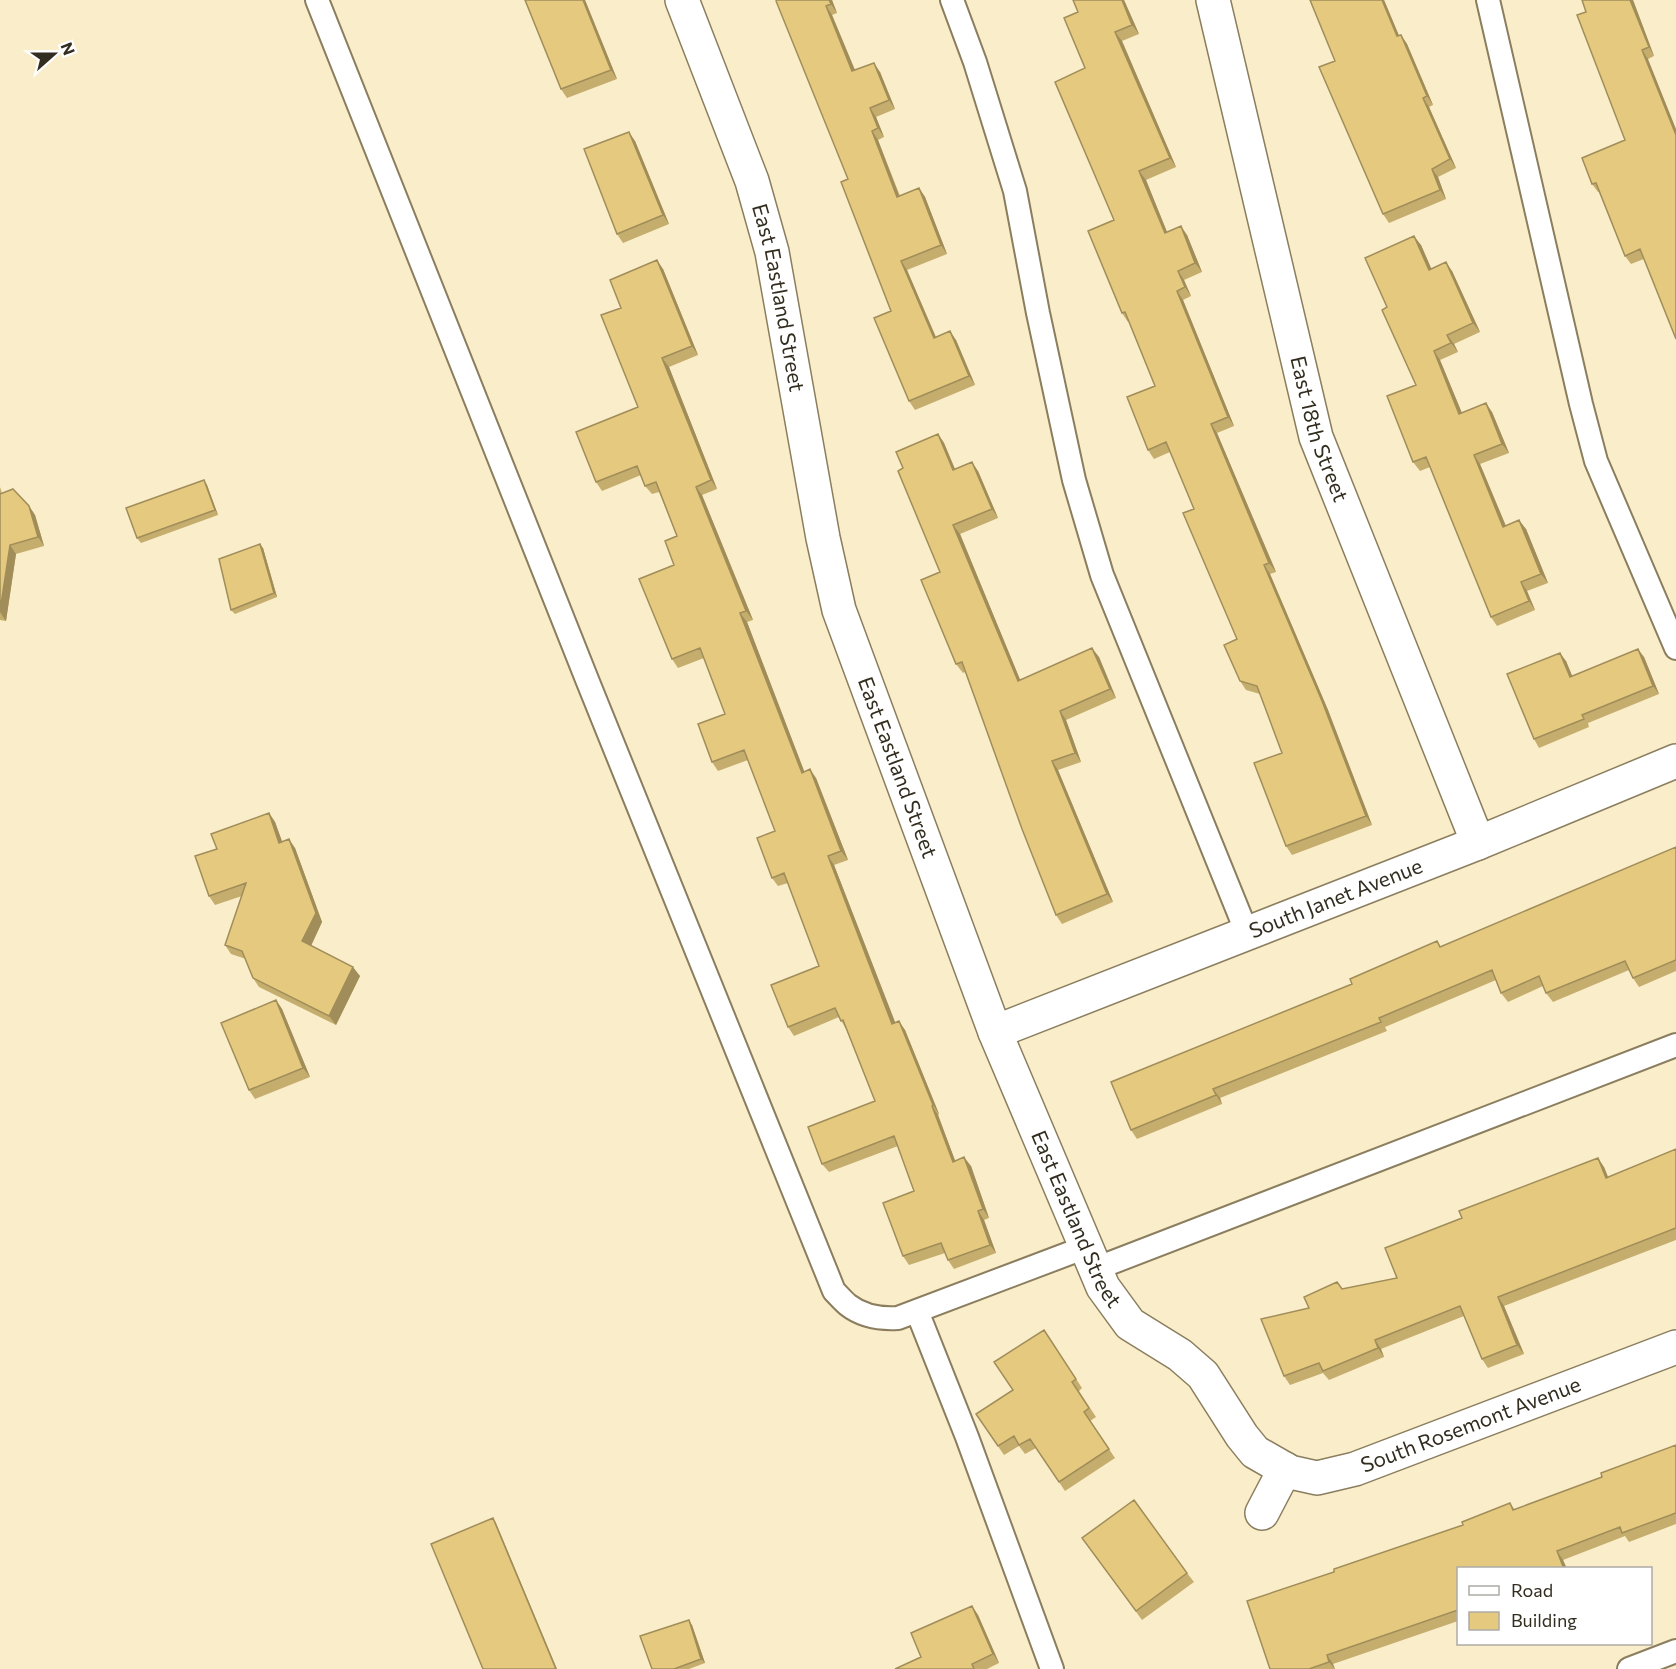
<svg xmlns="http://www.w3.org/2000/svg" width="1676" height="1669" font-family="Commissioner,sans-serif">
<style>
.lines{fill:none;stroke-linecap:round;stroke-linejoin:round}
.lane-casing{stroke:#8a7e5e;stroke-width:26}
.street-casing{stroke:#8a7e5e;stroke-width:36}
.lane{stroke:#fff;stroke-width:22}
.street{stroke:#fff;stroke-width:33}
.wall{fill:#c5ad6d}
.shaded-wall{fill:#a08d59}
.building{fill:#e5c97f;stroke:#a08d59;stroke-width:1.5}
.labels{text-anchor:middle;stroke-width:6;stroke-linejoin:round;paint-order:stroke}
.street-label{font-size:21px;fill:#322d1f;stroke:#fff}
</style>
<rect width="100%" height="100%" fill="#faedca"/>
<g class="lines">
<g class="lane-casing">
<path id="lane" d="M317,0L588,682L834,1291C839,1296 843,1301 848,1305C862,1316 881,1319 898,1318L1086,1247
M952,0L975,62L1015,191L1038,313L1074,480L1102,575L1247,933
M1488,0L1581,404L1596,461L1676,648
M1095,1269L1676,1045
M917,1311L967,1437L1052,1669
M1629,1669L1676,1651"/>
</g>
<g class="street-casing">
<g id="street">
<path id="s1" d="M682,0L752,181L772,252L823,538L839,610L995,1032L1103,1287L1130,1324L1180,1355L1203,1375L1242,1436L1255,1452L1290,1472L1317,1478L1355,1469L1676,1347"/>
<path id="s2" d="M1213,0L1316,437L1478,843"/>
<path id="s3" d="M995,1032L1478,843L1676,761"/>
<path d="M1262,1513L1285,1469"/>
</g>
</g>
<use href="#lane" class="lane"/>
<use href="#street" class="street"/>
</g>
<path class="wall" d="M525,0H585L617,79L567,98L561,89Z
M777,0H832L837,13L832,15L855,70L880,72L895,109L876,117L884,137L878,140L900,196L919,188L925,197L947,254L907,270L936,337L956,340L975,385L915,410L909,401L891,311L848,179Z
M1073,0H1124L1139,34L1122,41L1176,167L1146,180L1167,232L1187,235L1202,272L1184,280L1191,296L1183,300L1234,426L1217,433L1276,572L1270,574L1328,710L1372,825L1292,855L1286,846L1282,753L1260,694L1246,690L1240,681L1237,639L1194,509L1170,452L1154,459L1148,450L1155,386L1129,322H1128L1122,313L1114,220L1085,68L1078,12Z
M1384,0L1399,36L1401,35L1407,44L1433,105L1429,107L1456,168L1438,177L1446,199L1389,223L1383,214L1335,61Z
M1633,0L1654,56L1648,59L1644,259L1631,264L1625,256L1599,192H1598L1592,184L1625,140L1586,12Z
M635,141L669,224L623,243L617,234Z
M1421,245L1431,269L1452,271L1480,332L1454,344L1458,352L1440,360L1462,413L1492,412L1509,453L1480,464L1506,526L1526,529L1548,583L1527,591L1535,610L1497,626L1491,617L1430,467L1420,471L1413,462L1416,385L1387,307Z
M663,269L698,355L669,367L717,489L702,495L753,620L747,622L804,772L816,778L848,860L834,865L895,1023L905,1030L939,1114L938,1115L955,1161L971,1166L989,1218L984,1220L996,1253L954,1269L948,1260L945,1253L909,1265L903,1256L914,1191L898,1146L829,1172L822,1164L875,1101L846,1029L839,1017L794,1036L788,1027L819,966L788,883L778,886L772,878L775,831L748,760L718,771L712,762L725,714L704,658L678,668L672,659L674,565L677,536L659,492L652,494L645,486L641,475L602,491L596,482L638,407L621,308Z
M938,434L944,443L955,469L978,471L998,518L960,534L1020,680L1099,657L1116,698L1066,720L1081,762L1058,770L1113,902L1062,924L1056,915L965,672L963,673L956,664L940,572L903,468Z
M204,480L207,485L218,515L141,543L137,538Z
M0,487L2,493L29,506L35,515L44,546L16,554L6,621L0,620Z
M263,548L277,597L235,614L231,610Z
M1644,657L1659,694L1588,723L1589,727L1539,748L1534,739L1566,661L1572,676Z
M269,813L275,822L282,842L295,848L322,922L311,946L360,976L336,1025L259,987L253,978L246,959L231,954L225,945L242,896L215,905L209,896L217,849Z
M1676,847V971L1639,987L1633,978L1629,970L1553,1002L1546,993L1543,986L1508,1002L1501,993L1496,980L1385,1027L1387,1031L1220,1098L1222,1104L1137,1139L1131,1130L1352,984L1437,941L1441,947Z
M276,1000L282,1009L310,1077L255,1099L249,1090Z
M1676,1149V1240L1504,1306L1524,1354L1488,1368L1482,1359L1464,1316L1381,1349L1384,1357L1329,1380L1323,1373L1290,1385L1284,1376L1309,1308L1342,1289L1397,1278L1604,1167L1608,1177Z
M1044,1330L1082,1388L1079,1391L1096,1417L1090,1421L1115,1458L1065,1491L1036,1448L1025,1454L1019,1446L1004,1455L976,1414L1013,1390Z
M1676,1445V1524L1629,1542L1625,1536L1563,1560L1567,1569H1458V1621L1333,1664L1335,1669H1270L1334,1572L1463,1525L1510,1503L1515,1510L1602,1477Z
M1082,1538L1187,1573L1194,1582L1142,1620Z
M972,1606L978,1615L999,1663L987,1669H895L921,1657Z
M692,1625L705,1663L689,1669H652Z"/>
<path class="shaded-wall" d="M583,0H585L617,79L611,70Z
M829,0H832L837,13L831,4Z
M1122,0H1124L1139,34L1132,25Z
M1382,0H1384L1403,45L1397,36Z
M1630,0H1633L1654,56L1649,47Z
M826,6L832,15L859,80L852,71Z
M1115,32L1122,41L1176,167L1170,158Z
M1401,35L1407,44L1433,105L1427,96Z
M1642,50L1648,59L1676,129V135Z
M874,63L880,72L895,109L889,100Z
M1423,98L1429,107L1456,168L1450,159Z
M870,108L876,117L884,137L878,128Z
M872,131L878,140L903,206L897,197Z
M629,132L635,141L669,224L663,215Z
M1432,169L1438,177L1446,199L1440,190Z
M1139,171L1146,180L1171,242L1165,233Z
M919,188L925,197L947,254L941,245Z
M1181,226L1187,235L1202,272L1195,263Z
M1414,236L1421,245L1436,279L1429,270Z
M657,260L663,269L698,355L692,346Z
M901,261L907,270L940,347L934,338Z
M1446,262L1452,271L1480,332L1473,323Z
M1178,271L1184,280L1191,296L1185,287Z
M1177,291L1183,300L1234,426L1228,417Z
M950,331L956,340L975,385L969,376Z
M1447,335L1454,344L1458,352L1451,343Z
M1434,351L1440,360L1466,423L1459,414Z
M662,358L669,367L717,489L711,480Z
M1486,403L1492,412L1509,453L1502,444Z
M1211,424L1217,433L1276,572L1269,563Z
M938,434L944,443L959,479L953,470Z
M1474,455L1480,464L1510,536L1503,527Z
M972,462L978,471L998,518L992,509Z
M204,480L207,485L218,515L215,510Z
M696,487L702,495L753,620L746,611Z
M29,506L35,515L44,546L38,537Z
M1519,520L1526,529L1548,583L1541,574Z
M953,525L960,534L1024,689L1018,681Z
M260,544L263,548L277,597L274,593Z
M10,545L16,554L6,621L0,612Z
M1264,565L1270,574L1328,710L1372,825L1366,816Z
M1521,582L1527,591L1535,610L1529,601Z
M740,613L747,622L808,781L802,773Z
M1092,648L1099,657L1116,698L1110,689Z
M1638,649L1644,657L1659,694L1653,686Z
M1560,653L1566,661L1576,685L1570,677Z
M1060,711L1066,720L1081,762L1075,753Z
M1052,761L1058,770L1113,902L1107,894Z
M810,769L816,778L848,860L841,851Z
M269,813L275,822L286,852L279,843Z
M289,839L295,848L322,922L309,950L302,941Z
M828,856L834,865L899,1032L892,1024Z
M353,967L360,976L336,1025L329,1016Z
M276,1000L282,1009L310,1077L303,1068Z
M899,1021L905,1030L939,1114L933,1105Z
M1213,1089L1220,1098L1222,1104L1216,1095Z
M932,1106L938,1115L959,1171L953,1162Z
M964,1157L971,1166L989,1218L983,1209Z
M1598,1158L1604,1167L1612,1187L1606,1178Z
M978,1211L984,1220L996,1253L990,1245Z
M1498,1297L1504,1306L1524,1354L1517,1345Z
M1375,1340L1381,1349L1384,1357L1378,1348Z
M493,1518L496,1523L557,1669H556Z
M1557,1551L1563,1560L1567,1569H1564Z
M972,1606L978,1615L999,1663L993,1654Z
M689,1620L692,1625L705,1663L701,1659Z
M1327,1655L1333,1664L1335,1669L1329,1662Z"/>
<path class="building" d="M525,0H583L611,70L561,89Z
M777,0H829L831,4L826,6L852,71L874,63L889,100L870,108L878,128L872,131L897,197L919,188L941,245L901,261L934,338L950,331L969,376L909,401L874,318L891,311L841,182L848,179L776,1Z
M1073,0H1122L1132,25L1115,32L1170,158L1139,171L1165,233L1181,226L1195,263L1178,271L1185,287L1177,291L1228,417L1211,424L1269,563L1264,565L1322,701L1366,816L1286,846L1254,763L1282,753L1257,686L1240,681L1224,645L1237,639L1183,513L1194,509L1166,442L1148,450L1127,397L1155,386L1125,312L1122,313L1088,231L1114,220L1055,82L1085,68L1064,18L1078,12Z
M1310,0H1382L1397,36L1401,35L1427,96L1423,98L1450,159L1432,169L1440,190L1383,214L1319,67L1335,61Z
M1582,0H1630L1649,47L1642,50L1676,135V339L1640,249L1625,256L1596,183L1592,184L1582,158L1625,140L1577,15L1586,12Z
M629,132L663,215L617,234L584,149Z
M1414,236L1429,270L1446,262L1473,323L1447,335L1451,343L1434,351L1459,414L1486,403L1502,444L1474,455L1503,527L1519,520L1541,574L1521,582L1529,601L1491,617L1426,457L1413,462L1387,396L1416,385L1382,310L1387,307L1365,258Z
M657,260L692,346L662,358L711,480L696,487L746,611L740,613L802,773L810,769L841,851L828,856L892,1024L899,1021L933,1105L932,1106L953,1162L964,1157L983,1209L978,1211L990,1245L948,1260L941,1243L903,1256L883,1203L914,1191L894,1136L822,1164L808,1127L875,1101L843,1020L841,1021L835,1008L788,1027L771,985L819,966L784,873L772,878L757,838L775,831L744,750L712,762L698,724L725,714L700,648L672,659L639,579L674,565L665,541L677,536L656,482L645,486L637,466L596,482L576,432L638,407L601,315L621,308L610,280Z
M938,434L953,470L972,462L992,509L953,525L1018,681L1092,648L1110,689L1060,711L1075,753L1052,761L1107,894L1056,915L1022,829L962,662L956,664L921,580L940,572L898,471L903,468L896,452Z
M204,480L215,510L137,538L126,508Z
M13,489L29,506L38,537L10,545L0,611V494Z
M260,544L274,593L231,610L219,559Z
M1638,649L1653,686L1582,715L1584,719L1534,739L1507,674L1560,653L1570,677Z
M269,813L279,843L289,839L316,913L302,941L353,967L329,1016L253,978L242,951L225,945L246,883L209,896L195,856L217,849L211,834Z
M1676,847V960L1633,978L1625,961L1546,993L1539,976L1501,993L1492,970L1379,1018L1381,1022L1213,1089L1216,1095L1131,1130L1111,1082L1352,984L1350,979L1437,941L1440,947Z
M276,1000L303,1068L249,1090L221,1023Z
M1676,1149V1228L1498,1297L1517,1345L1482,1359L1460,1306L1375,1340L1378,1348L1323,1371L1319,1363L1284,1376L1261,1319L1309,1308L1304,1297L1337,1282L1342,1289L1397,1278L1385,1248L1462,1218L1459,1211L1598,1158L1606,1178Z
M1044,1330L1076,1379L1072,1382L1089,1408L1084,1412L1109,1449L1059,1482L1030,1439L1019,1445L1014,1436L998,1446L976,1414L1013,1390L994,1362Z
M1676,1445V1513L1622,1533L1620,1527L1557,1551L1564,1569H1458V1610L1327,1655L1329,1662L1309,1669H1270L1247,1601L1334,1572V1569L1463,1525L1462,1522L1510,1503L1513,1510L1602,1477L1601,1473Z
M1134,1500L1187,1573L1136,1611L1082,1538Z
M493,1518L556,1669H483L431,1544Z
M972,1606L993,1654L972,1664L974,1669H895L921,1657L911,1633Z
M689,1620L701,1659L674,1669H652L640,1636Z"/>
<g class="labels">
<g class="street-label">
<text dy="7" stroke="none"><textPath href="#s1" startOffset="314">East Eastland Street</textPath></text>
<text dy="7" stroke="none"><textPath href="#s2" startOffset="442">East 18th Street</textPath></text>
<text dy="7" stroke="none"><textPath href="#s1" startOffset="800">East Eastland Street</textPath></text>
<text dy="7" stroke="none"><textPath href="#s3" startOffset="366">South Janet Avenue</textPath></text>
<text dy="7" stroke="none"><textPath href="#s1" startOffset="1286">East Eastland Street</textPath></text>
<text dy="7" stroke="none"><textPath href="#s1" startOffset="1818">South Rosemont Avenue</textPath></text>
</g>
</g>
<rect x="1457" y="1567" width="195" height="78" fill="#ffffff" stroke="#adaba5" stroke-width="1.5"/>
<rect x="1469" y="1586" width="30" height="9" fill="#ffffff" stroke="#adaba5" stroke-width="1.5"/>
<text x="1511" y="1597" font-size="18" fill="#322d1f">Road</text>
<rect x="1469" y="1612" width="30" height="18" fill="#e5c97f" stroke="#adaba5" stroke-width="1.5"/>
<text x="1511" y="1627" font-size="18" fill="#322d1f">Building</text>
<g transform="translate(54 54) rotate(69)" stroke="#ffffff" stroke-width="4.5" paint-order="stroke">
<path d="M0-4.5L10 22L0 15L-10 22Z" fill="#322d1f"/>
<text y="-9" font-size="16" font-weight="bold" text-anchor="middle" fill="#322d1f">N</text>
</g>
</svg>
